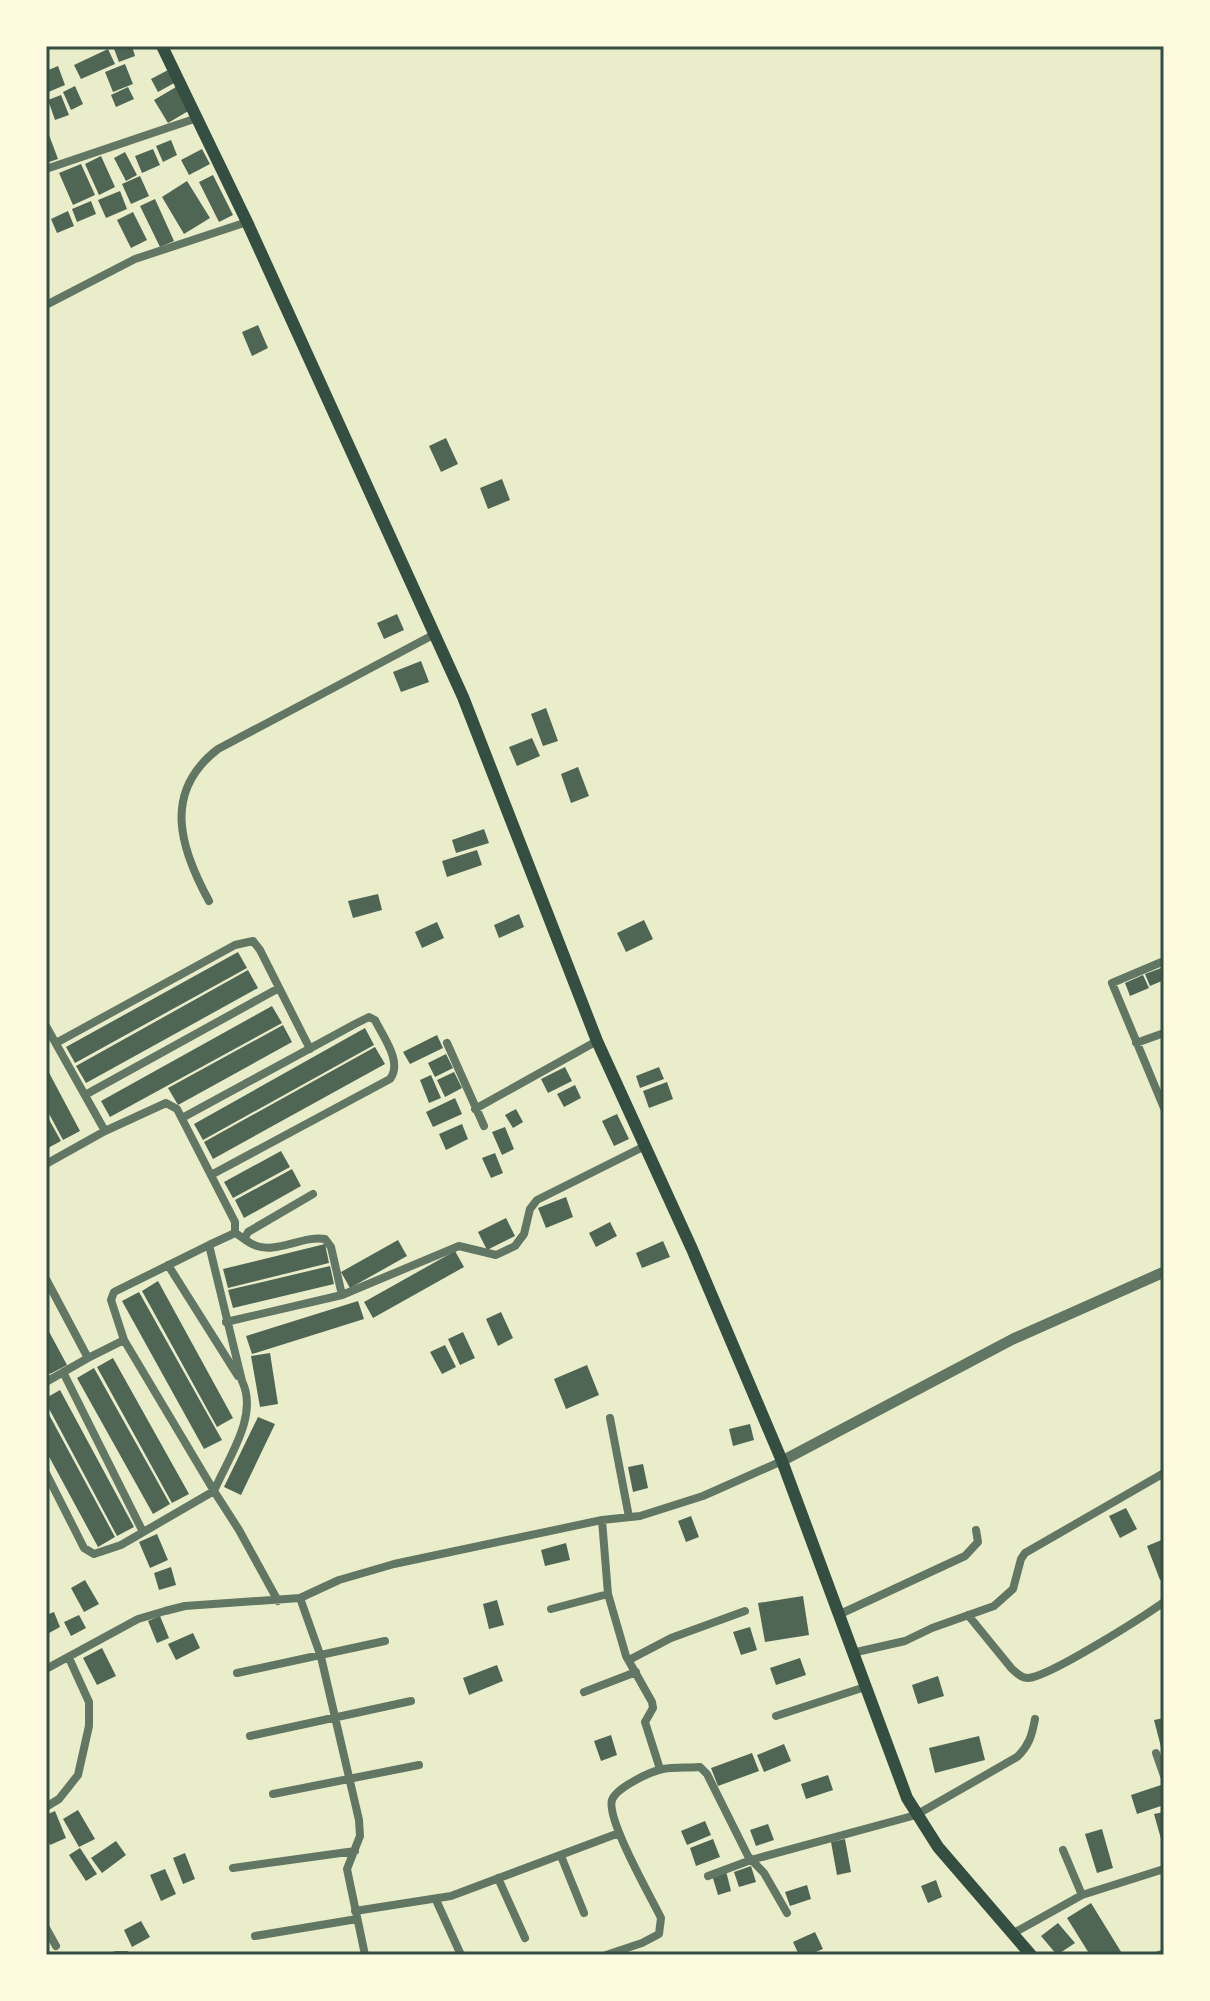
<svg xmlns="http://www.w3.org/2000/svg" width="1210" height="2001" font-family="Commissioner,sans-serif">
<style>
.building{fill:#4f6655}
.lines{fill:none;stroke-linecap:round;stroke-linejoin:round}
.minor{stroke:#617663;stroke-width:8}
.tertiary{stroke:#617663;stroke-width:11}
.secondary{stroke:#344e41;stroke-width:12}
.neatline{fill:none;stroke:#344e41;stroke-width:3}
</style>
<rect width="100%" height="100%" fill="#e9edc9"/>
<path class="building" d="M113,46H132L135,56L119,62Z
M108,49L115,64L81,79L74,65Z
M125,64L133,84L113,92L105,72Z
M58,66L65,85L46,93V71Z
M170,69L176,82L158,92L151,79Z
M75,86L83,104L71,110L63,92Z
M128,87L134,99L116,107L111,95Z
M176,87L190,110L168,123L154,100Z
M61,95L69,115L55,120L48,100Z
M49,135L58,159L46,163V137Z
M171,140L177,155L163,162L156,146Z
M153,149L160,165L142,173L135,156Z
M202,149L210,164L189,175L181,160Z
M125,152L137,175L126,181L114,158Z
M101,156L115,187L99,195L85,164Z
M81,164L95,195L73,205L59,173Z
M213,175L233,215L219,222L199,182Z
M140,176L149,196L131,204L122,184Z
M187,181L210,218L184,234L162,197Z
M120,191L127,209L106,218L98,200Z
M155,199L174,241L160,247L140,206Z
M91,201L96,214L77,222L72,209Z
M68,211L74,226L57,233L51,219Z
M133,212L147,240L131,248L117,220Z
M258,325L268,348L252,356L242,332Z
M446,438L458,464L441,472L429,446Z
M502,479L510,500L488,509L480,488Z
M397,614L404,630L384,639L377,623Z
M421,661L429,682L401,692L393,672Z
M546,708L558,741L543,746L531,714Z
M532,738L540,756L517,766L509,747Z
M578,767L589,796L571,803L561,774Z
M484,829L489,843L456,853L452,840Z
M477,850L482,865L447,877L442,861Z
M378,894L382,910L353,918L348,901Z
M519,914L524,927L499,938L494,925Z
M644,920L653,939L626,952L617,933Z
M437,922L444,938L422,948L415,932Z
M238,952L247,968L75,1063L66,1047Z
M1164,967V980L1150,986L1145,974Z
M248,970L258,988L86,1083L76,1066Z
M1143,975L1149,988L1130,996L1125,983Z
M272,1006L282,1023L110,1117L101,1101Z
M283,1025L292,1042L178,1105L168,1088Z
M365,1028L374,1045L203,1140L194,1124Z
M437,1035L443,1048L410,1064L403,1052Z
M375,1047L385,1064L213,1159L204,1142Z
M446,1054L453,1068L435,1077L428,1063Z
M46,1067L80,1131L63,1140L46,1108Z
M565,1067L572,1081L548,1093L541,1079Z
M659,1067L664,1079L640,1088L636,1076Z
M454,1072L462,1088L445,1097L437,1080Z
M431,1075L441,1098L429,1103L420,1080Z
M667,1082L673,1099L649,1108L643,1091Z
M575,1085L581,1098L564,1107L557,1094Z
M455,1098L462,1114L433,1127L426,1112Z
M516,1109L523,1122L513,1128L505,1115Z
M46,1114L61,1141L46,1149Z
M617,1114L629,1139L614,1146L602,1121Z
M462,1124L468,1139L446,1150L439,1134Z
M505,1127L514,1149L502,1155L492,1132Z
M281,1151L290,1167L233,1198L224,1182Z
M495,1153L503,1173L491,1178L482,1158Z
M292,1169L301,1186L244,1218L235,1200Z
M566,1197L573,1217L546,1228L538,1208Z
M506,1218L515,1236L487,1250L478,1232Z
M610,1222L617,1236L596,1247L589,1233Z
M398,1240L407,1256L350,1288L341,1272Z
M663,1241L670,1257L642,1268L636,1253Z
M325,1244L329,1263L228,1288L223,1269Z
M455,1251L464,1267L373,1318L364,1302Z
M330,1266L334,1284L233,1308L228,1290Z
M158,1281L233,1418L217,1427L142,1291Z
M139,1292L222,1440L204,1449L122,1301Z
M358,1301L364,1319L252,1354L246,1336Z
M501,1312L513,1338L498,1346L486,1319Z
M46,1326L67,1365L50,1374L46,1366Z
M463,1332L475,1358L460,1365L448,1339Z
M445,1345L456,1367L442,1374L430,1352Z
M270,1353L278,1404L260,1407L251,1356Z
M113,1358L189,1494L172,1503L97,1367Z
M587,1365L599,1395L566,1409L554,1379Z
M94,1368L170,1504L153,1514L77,1378Z
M60,1390L134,1527L117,1536L46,1403V1398Z
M46,1409L115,1537L98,1547L46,1451Z
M258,1417L275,1424L241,1495L224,1487Z
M750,1424L754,1440L733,1446L729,1429Z
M643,1464L648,1488L633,1492L628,1467Z
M1126,1508L1137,1529L1120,1538L1109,1516Z
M691,1516L699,1537L686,1542L678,1521Z
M157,1534L168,1560L150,1568L139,1542Z
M1164,1539V1579L1160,1580L1147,1546Z
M566,1543L570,1560L545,1566L541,1550Z
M171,1567L176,1585L159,1590L154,1573Z
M85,1580L99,1604L84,1612L71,1588Z
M803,1596L809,1635L765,1642L758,1603Z
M497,1600L504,1625L489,1629L483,1604Z
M54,1612L60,1627L49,1633L46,1615Z
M79,1615L86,1628L71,1636L64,1622Z
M160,1616L169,1638L157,1643L148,1621Z
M750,1627L757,1650L741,1655L733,1632Z
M193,1633L200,1648L176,1660L168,1644Z
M102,1648L116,1676L97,1685L83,1658Z
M800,1658L806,1675L776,1685L770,1668Z
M497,1665L503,1681L469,1695L463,1678Z
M938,1676L944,1696L918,1704L912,1685Z
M1164,1718V1747H1161L1154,1720Z
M611,1735L617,1755L601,1761L594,1741Z
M979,1736L985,1760L935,1773L929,1748Z
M784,1744L791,1761L764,1772L757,1755Z
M752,1753L759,1771L718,1786L711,1768Z
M828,1775L833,1790L806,1799L801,1784Z
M1161,1785L1164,1805L1137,1814L1131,1795Z
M78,1810L95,1839L79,1847L63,1819Z
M55,1811L66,1838L50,1845L46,1833V1815Z
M1164,1812V1846H1163L1154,1814Z
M705,1821L711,1835L687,1845L681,1831Z
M768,1824L774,1840L756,1846L750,1830Z
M1102,1829L1113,1868L1097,1873L1085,1834Z
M713,1839L720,1857L696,1866L690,1848Z
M845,1839L851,1872L837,1875L831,1842Z
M116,1841L126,1855L102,1873L91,1858Z
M80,1848L97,1874L86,1881L69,1855Z
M185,1853L195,1879L183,1884L173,1858Z
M751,1866L756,1882L739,1887L734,1872Z
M165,1869L176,1894L161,1901L150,1875Z
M726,1871L731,1891L718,1895L712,1875Z
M936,1880L942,1897L928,1903L921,1886Z
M807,1885L811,1899L790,1906L785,1892Z
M1091,1903L1123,1955H1090L1067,1918Z
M141,1921L150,1937L132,1947L124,1930Z
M1058,1923L1075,1943L1057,1955L1041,1936Z
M815,1932L823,1949L808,1955H799L793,1942Z"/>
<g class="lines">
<path class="minor" d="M46,169L197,118
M46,305L135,259L247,222
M209,901C180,848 162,792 218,749L433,635
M1164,961L1112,983L1164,1108
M46,1026L105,1131
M56,1043L235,945L253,941L260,950L310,1049
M447,1043L484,1126
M1136,1043L1164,1033
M85,1095L279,988
M475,1109L597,1041
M182,1118L355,1024L369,1017L375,1020C383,1037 403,1062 390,1079L211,1175
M46,1164L105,1131L166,1103L177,1109L235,1222V1233L209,1245L242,1381C259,1416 228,1458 214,1491L239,1530L278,1601
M235,1233C241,1236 246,1241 252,1244C275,1256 301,1235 325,1239L331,1247L342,1295L459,1246L496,1255L515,1246L524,1234L530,1209L537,1200L643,1147
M245,1238L248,1232L313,1194
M168,1265L238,1376
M46,1279L88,1358L124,1340L214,1491L121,1545L94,1554L84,1548L46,1473
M226,1322L342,1295
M124,1340L111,1300L114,1292L209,1245
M63,1372L143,1532
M46,1382L88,1358
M610,1418L629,1517
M608,1594L626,1656L652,1702L653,1708L645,1722L660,1769
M300,1598L321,1657L359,1820L360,1836L347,1869L365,1955
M551,1609L608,1594L602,1520
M838,1615L965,1556L978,1542L976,1530
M968,1615L1012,1669C1017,1673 1021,1678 1028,1678C1049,1677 1143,1617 1164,1602
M852,1653L905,1641L932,1628L994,1606L1013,1589L1021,1559L1025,1553L1164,1473
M629,1660L671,1638L745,1611
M46,1669L138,1619L165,1611L185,1606L300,1598L339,1580L394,1564L602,1520L640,1516L703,1496L782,1461
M237,1673L385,1641
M584,1692L636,1672
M776,1716L865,1687
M250,1736L411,1701
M1156,1753L1164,1776
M273,1794L419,1765
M46,1807L59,1799L78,1775L89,1726V1702L69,1658
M1063,1850L1082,1895
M561,1856L584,1913
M233,1868L355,1851
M708,1876L751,1860L916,1815L1017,1757C1029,1746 1032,1735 1035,1719
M498,1878L525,1938
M436,1900L461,1955
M355,1911L451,1896L619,1833
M46,1928L56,1946
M1012,1934L1082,1895L1164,1869
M255,1936L357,1919
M116,1955H126
M606,1955L642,1943L659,1934L661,1918C651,1897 606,1819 612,1800C616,1788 651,1771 663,1769C675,1767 688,1768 700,1767L707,1774L748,1856L764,1873L787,1913
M1159,1955L1164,1954"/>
<path class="tertiary" d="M782,1461L1013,1339L1164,1272"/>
<path class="secondary" d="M162,46L247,222L463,697L597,1041L692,1249L782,1461L907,1798L938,1847L1031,1955"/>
</g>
<rect width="1210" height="2001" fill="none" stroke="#fefae0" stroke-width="96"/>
<rect x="48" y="48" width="1114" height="1905" class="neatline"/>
</svg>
